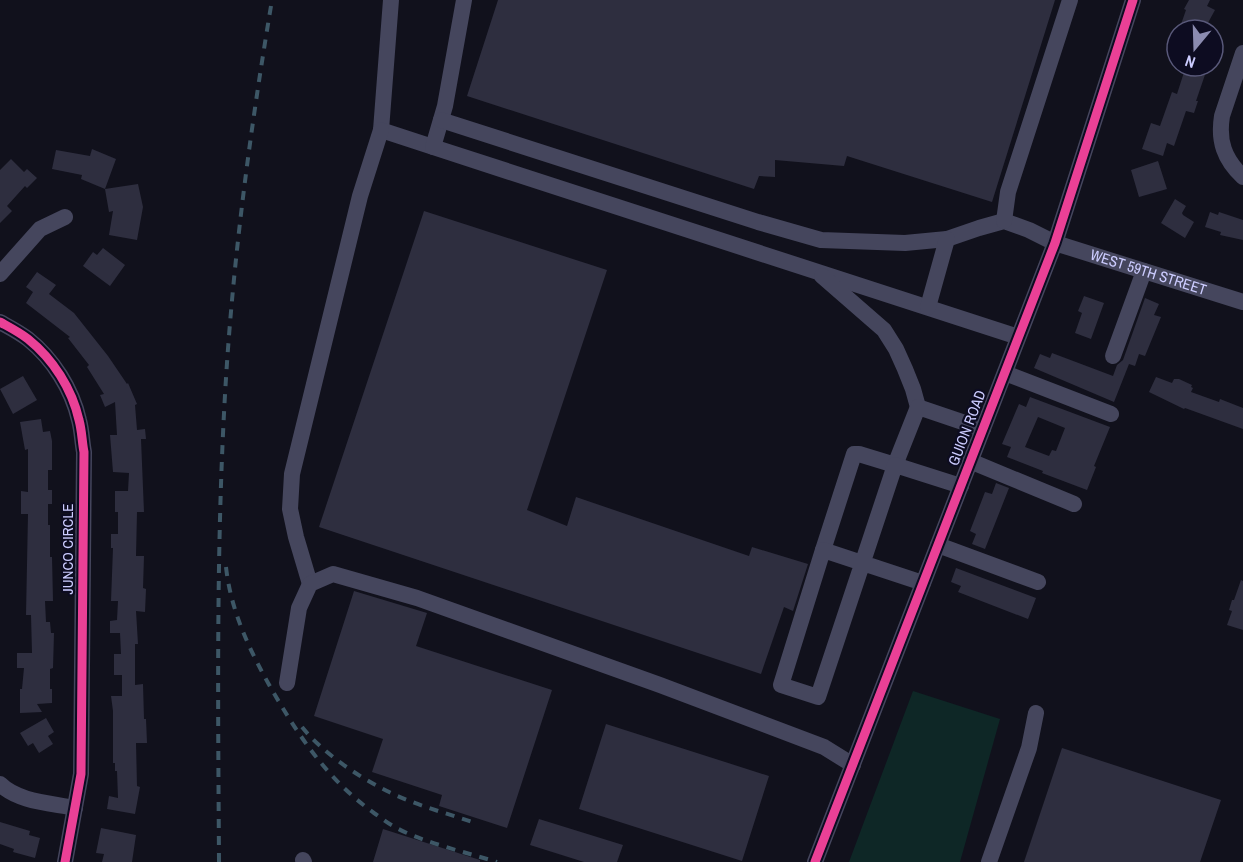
<svg xmlns="http://www.w3.org/2000/svg" width="1243" height="862" font-family="'Archivo Narrow',sans-serif">
<style>
.green{fill:#0e2726}
.building{fill:#2e2e3f;fill-rule:evenodd}
.lines{fill:none;stroke-linecap:round;stroke-linejoin:round}
.minor{stroke:#45465d;stroke-width:16}
.rail{stroke:#3d5766;stroke-width:4;stroke-dasharray:9 8;stroke-linecap:butt}
.cycleway-casing{stroke:#0d0c21;stroke-width:13}
.cycleway{stroke:#ea4096;stroke-width:9}
.labels{text-anchor:middle;stroke-width:4.5;stroke-linejoin:round;paint-order:stroke}
.street-label{font-size:15px;fill:#ccf;stroke:#0d0c21}
</style>
<rect width="100%" height="100%" fill="#11111c"/>
<path class="green" d="M913,691L1000,719L960,862H849Z"/>
<path class="building" d="M498,0H1055L992,202L847,156L844,166L775,160V177L759,176L754,189L467,96Z
M1189,0H1210L1207,6L1215,10L1204,30H1179L1186,10L1184,9Z
M1186,66H1208L1196,101H1198L1194,113L1186,111L1174,146L1167,143L1163,156L1142,149L1151,123L1160,126L1172,92L1177,94Z
M92,149L116,159L105,189L81,179L82,175L52,169L56,150L90,156Z
M11,159L24,172L27,169L37,178L27,188L25,186L7,206L12,211L0,223V170Z
M1158,161L1167,189L1139,197L1131,170Z
M138,184L143,207L137,240L109,235L113,211L109,212L105,189Z
M1175,199L1186,206L1182,213L1183,215L1194,222L1185,238L1161,223Z
M424,211L607,270L527,510L567,526L576,497L749,556L752,547L808,564L793,611L784,607L761,674L319,527Z
M1210,212L1218,215L1219,212L1243,220V240L1220,235L1221,232L1205,227Z
M103,248L125,265L110,286L83,266L93,252L97,255Z
M37,272L56,285L49,294L74,313L108,356L127,384L128,383L137,404L135,405L137,430L145,429L146,439H141L144,512H137L136,556H144L143,588L146,589L145,612L136,611L138,644H135V685L143,684L144,719H146L147,743H136L137,786L140,787L135,814L107,809L109,796L118,798L117,771H115V763H113V711L111,696H122V675H114V654H121L120,633H110V621L117,620L118,601H111L113,548H111V534H118V512H115V491H128L129,473L113,472L110,435H117L115,402L105,407L100,395L104,394L87,367L89,365L68,338L70,337L26,303L33,292L26,287Z
M1084,296L1104,303L1091,339L1075,333L1082,313L1078,311Z
M1145,298L1159,304L1154,315L1161,317L1145,356L1139,354L1135,366L1129,364L1114,402L1034,368L1040,354L1050,358L1052,353L1113,376L1117,365L1123,360Z
M23,376L37,400L13,414L0,389Z
M1156,377L1172,383L1174,379H1179L1192,385L1191,387L1193,388L1191,392L1219,402L1220,399L1243,408V429L1185,408L1184,409L1149,392Z
M1030,397L1110,427L1094,466L1096,467L1087,490L1042,473L1043,471L1007,457L1011,447L1002,444L1019,404L1026,407ZM1038,417L1065,428L1056,451L1052,450L1049,456L1025,447Z
M41,419L43,432L50,431L52,441V470H48V490H52V504H48V525H50V557H52L53,601H45L46,622H50L51,633H54L53,668L50,669V689H52V703L37,704L42,712L20,713V689H22L24,668H17V653H32L31,615H26L28,514H21V491L28,492V449L25,450L20,422Z
M996,483L1009,488L985,549L972,544L976,534L970,531L985,492L992,494Z
M956,568L1036,598L1028,619L958,592L961,586L951,582Z
M1241,580L1243,581V630L1227,625L1232,611L1229,610L1232,600H1234Z
M354,591L427,613L416,646L552,690L507,828L439,806L442,795L372,772L383,739L314,716Z
M46,718L54,732L48,736L53,744L39,753L33,743L28,746L20,733Z
M606,724L769,776L742,861L579,809Z
M1062,748L1221,800L1200,862H1024Z
M539,819L623,845L617,862H584L530,845Z
M0,822L30,831L29,835L40,838L35,858L13,852L14,849L0,844Z
M101,828L136,835L132,862H102L104,854L96,853Z
M383,829L480,860V862H373Z"/>
<g class="lines">
<g class="minor">
<path d="M391,0L381,130L433,147"/>
<path d="M464,0L445,106L433,147L1018,337"/>
<path d="M1243,53L1222,116C1218,141 1224,159 1243,177"/>
<path id="s1" d="M441,120L758,222L821,240L905,243L947,239L979,228L1004,221L1029,230L1055,243L1243,302"/>
<path d="M1004,221L1008,192L1070,0"/>
<path d="M0,274L40,229L65,217"/>
<path d="M822,276L884,330L896,349L905,369L913,389L918,407"/>
<path d="M928,307L947,239"/>
<path d="M0,322C9,327 19,332 28,339C53,359 72,389 79,420C82,431 82,442 84,452L81,774L65,862"/>
<path d="M1113,356L1144,271"/>
<path d="M1005,373L1111,414"/>
<path d="M970,461L1074,504"/>
<path d="M938,545L1038,582"/>
<path d="M823,550L854,454H859L895,465L918,407L983,429"/>
<path d="M923,583L823,550L781,685L818,697L895,465L961,486"/>
<path d="M310,584L296,537L290,509L292,474L360,196L381,130"/>
<path d="M287,683L299,608L310,584L333,574L417,598L660,685L824,747L853,765"/>
<path d="M0,784C18,802 51,803 75,808"/>
<path d="M303,860L304,862"/>
<path d="M815,862L1055,243L1133,0"/>
<path d="M989,862L1029,748L1036,713"/>
</g>
<path class="rail" d="M226,567C231,612 250,651 272,690C300,738 328,780 374,813C380,817 386,822 393,826C421,842 465,852 497,862
M302,727C323,753 357,776 387,791C415,805 446,813 475,823
M219,862C218,701 216,539 226,378C234,251 251,125 272,0"/>
<g class="cycleway-casing">
<path id="cycleway" d="M0,322C9,327 19,332 28,339C53,359 72,389 79,420C82,431 82,442 84,452L81,774L65,862
M815,862L1055,243L1133,0"/>
</g>
<use href="#cycleway" class="cycleway"/>
</g>
<g class="labels">
<g class="street-label">
<text dy="5" stroke="none"><textPath href="#s1" startOffset="738">WEST 59TH STREET</textPath></text>
<text transform="translate(967 428) rotate(-69)" y="5">GUION ROAD</text>
<text transform="translate(68 549) rotate(-90)" y="5">JUNCO CIRCLE</text>
</g>
</g>
<g transform="translate(1195 48) rotate(199)"><circle r="28" fill="#0d0c21" stroke="#59597a" stroke-width="1.5"/>
<path d="M0-4.5L10 22L0 15L-10 22Z" fill="#8b8bb0"/>
<text y="-9" font-size="16" font-weight="bold" text-anchor="middle" fill="#ccccff">N</text>
</g>
</svg>
